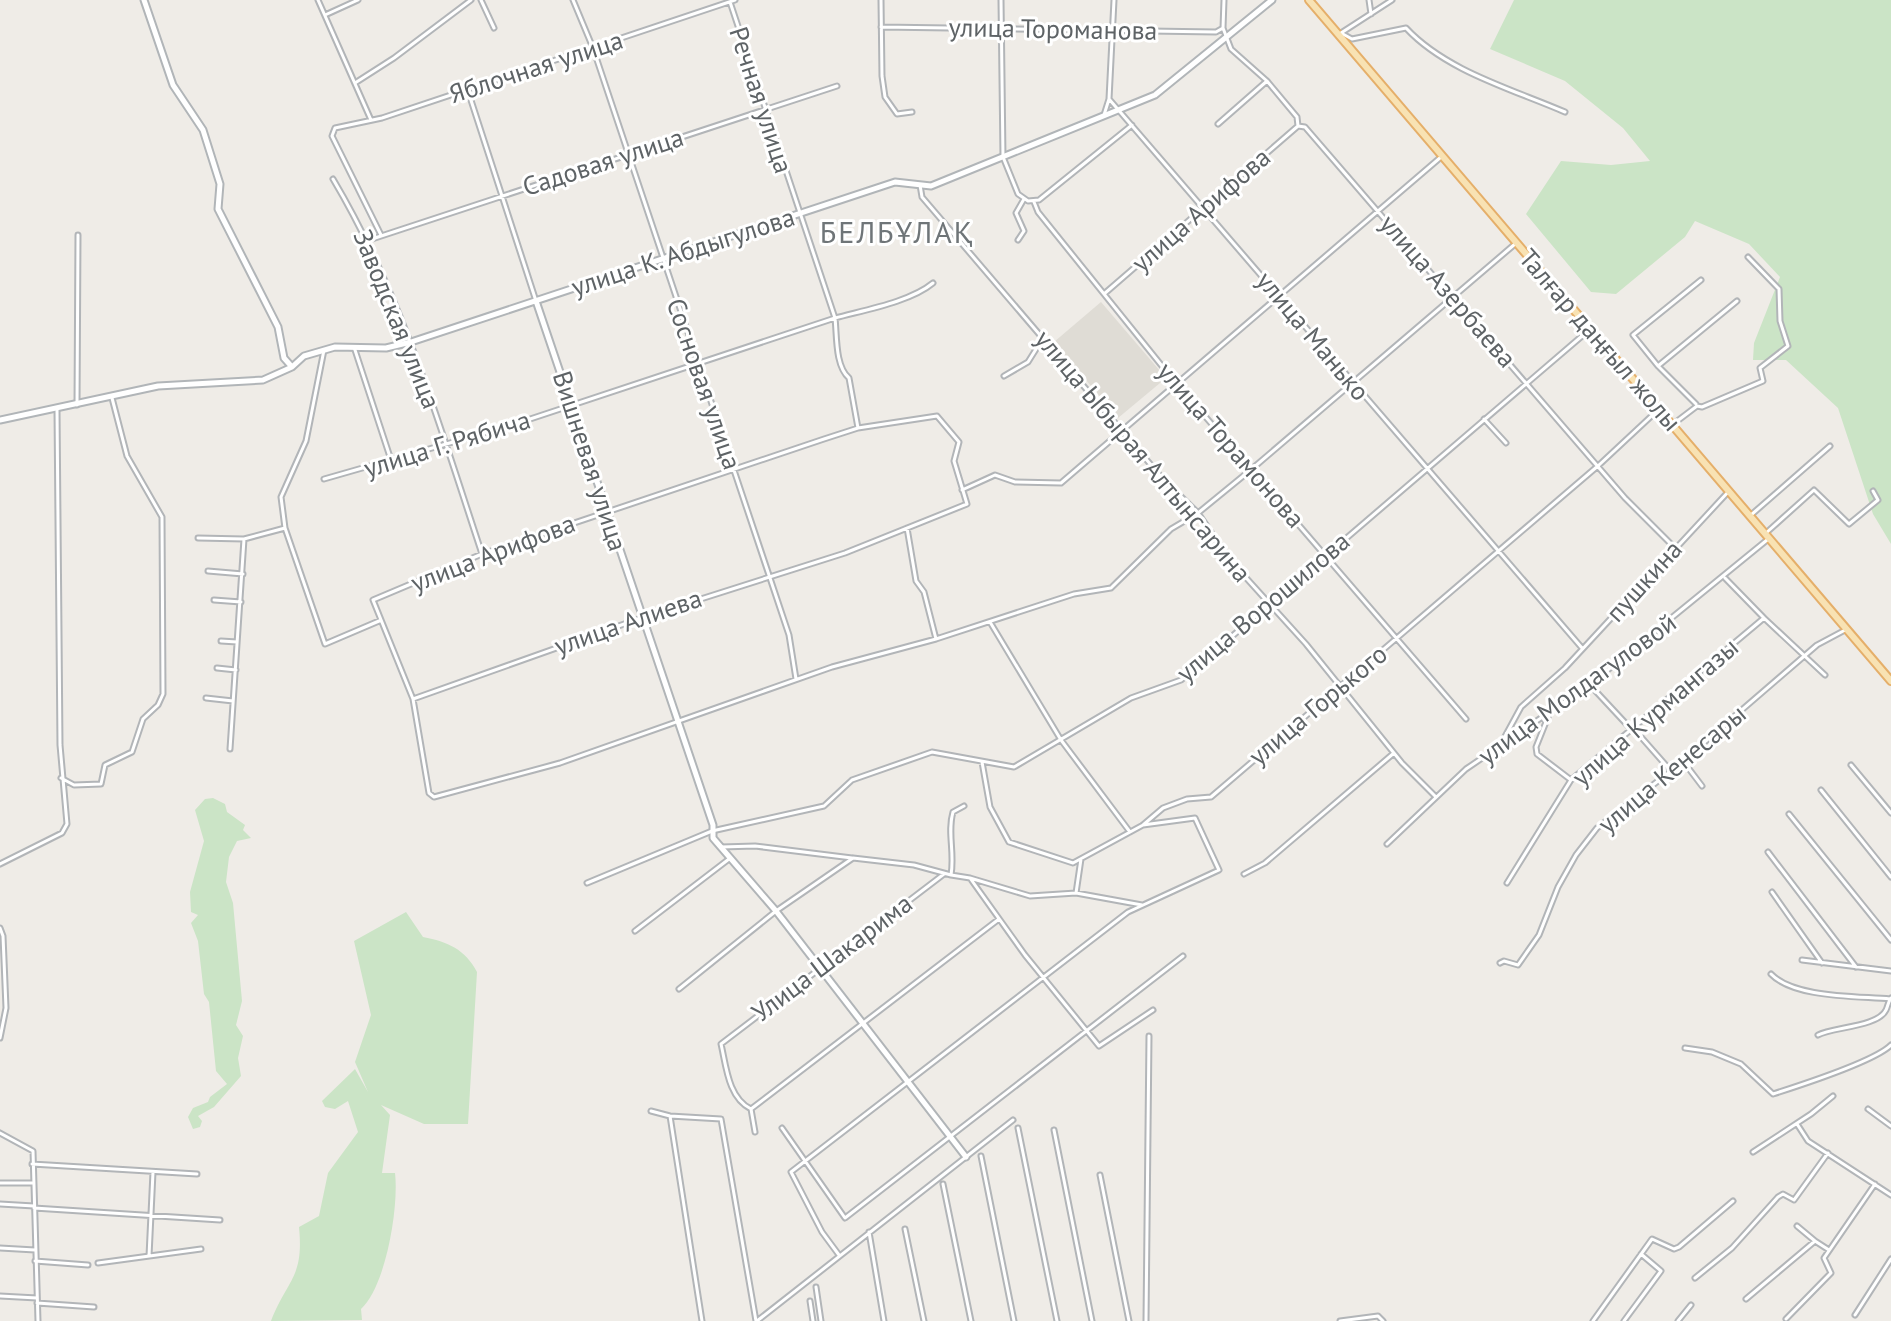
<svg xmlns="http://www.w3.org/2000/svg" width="1891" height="1321" font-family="'PT Sans',sans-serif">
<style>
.education{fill:#dfdcd5}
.green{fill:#cbe4c6}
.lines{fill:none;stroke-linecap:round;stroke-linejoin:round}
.street-casing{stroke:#b2b5b8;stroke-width:7}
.secondary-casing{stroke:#b1b5b8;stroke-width:9}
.primary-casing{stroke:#e5af6a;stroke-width:10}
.street{stroke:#fff;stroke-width:3}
.secondary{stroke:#fff;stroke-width:5}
.primary{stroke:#f8e2b3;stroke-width:6}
.labels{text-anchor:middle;stroke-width:6;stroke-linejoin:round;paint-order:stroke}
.street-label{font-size:26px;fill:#5e6366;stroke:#fff}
.quarter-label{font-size:30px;letter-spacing:2px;fill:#6f7578;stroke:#fff}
</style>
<rect width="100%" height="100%" fill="#efece7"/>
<path class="education" d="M1101,302L1166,378L1118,418L1054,342Z"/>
<path class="green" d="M1514,0H1891V544L1873,514L1838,408L1786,360H1753L1754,343L1780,277L1749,244L1695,221L1685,237L1616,294L1591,292L1526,214L1561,161L1611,165L1650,161L1623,128L1565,81L1490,49Z
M213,798L225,804L227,812L245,825L243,830L251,838L237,841L229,857L226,882L233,903L242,1001L236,1025L243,1036L238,1058L241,1076L214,1107L198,1116L202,1121L200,1127L193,1129L188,1117L193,1108L208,1102L210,1097L227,1084L216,1071L209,1002L204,994L198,941L191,923L198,915L191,912L190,892L204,841L195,810L205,799Z
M406,912L423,937C448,942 465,949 477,972L468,1124H424L381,1105L390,1115L382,1173H395C399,1207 386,1286 361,1309L362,1320L271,1321C288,1278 304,1278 299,1227L319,1216L328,1173L358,1132L348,1101L335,1109L325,1107L322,1101L355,1069L368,1092L355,1062L371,1015L354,941Z"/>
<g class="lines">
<g class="street-casing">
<path id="street" d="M318,0L371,120
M481,0L494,28
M573,0L593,48L789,635L796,679
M881,0L882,76L885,97L897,114L912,112
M1001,0L1003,157L1018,194L1028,201L1039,200L1132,125
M1114,0L1109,99L1582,648
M1224,0L1223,28L1231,49L1267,81L1297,117L1298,126L1305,127L1625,498L1674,547
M1369,0L1371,14
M730,2L835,318C837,336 835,366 849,378L858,428
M325,15L358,0
M881,27L1216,32L1223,28
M1341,33L1352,39L1406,28C1446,71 1512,89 1565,112
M1341,33L1392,0
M355,83L394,58L471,0
M468,91L536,301
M1104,115L1109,99
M1218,124L1267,81
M333,179C403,297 439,424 482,554
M920,185L922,197L1163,479L1198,513L1230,560L1306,644L1402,763L1435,796
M1034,202L1038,212L1166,371L1466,719
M381,235L332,136L335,128L382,118L735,0
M369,240L837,86
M1018,240L1024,231L1016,213L1024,199
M1104,294L1298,126
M354,347L391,460
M324,350L306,441L281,497L285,528L325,644L379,621
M1658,366L1633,335L1701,280
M1004,376L1028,362L1043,338
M1696,404L1658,366L1737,301
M77,405L78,235
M1484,419L1506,443
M1672,425L1697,406L1702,407L1763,381L1760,368L1788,346L1780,321L1779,289L1748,257
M324,479L509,426L835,318C864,310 910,302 933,283
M962,490L995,475L1015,482L1061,483L1441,157
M1751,515L1830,446
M907,528L916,581L924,592L936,639
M1766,533L1814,490L1849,524L1878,500L1873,491
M198,538L244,539
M208,571L243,574
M1725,578L1764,618
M214,600L241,602
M990,622L1061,740L1130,832
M221,641L237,642
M217,668L236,670
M1590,685L1631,729
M206,698L233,701
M413,699L641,618L845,553L967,504L954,461L959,442L937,416L858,428L824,439L482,554L373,600L413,699L429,793L434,797L560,763L832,667L936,639L1074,594L1111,588L1171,529L1198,513L1253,468L1515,244
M1550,712L1536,747L1537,754L1571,780
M1634,729L1671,771
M1502,742L1521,707L1565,668L1729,491
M230,749L244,539L285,528
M1683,761L1702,786
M982,762L990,807L1009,842L1073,863L1143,825L1163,808L1187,799L1211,797L1599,465L1659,409
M1851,765L1891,813
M61,778L74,785L101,784L105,765L132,752L143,719L158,705L163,694L162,517L127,456L112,398
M1821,790L1891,877
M1789,814L1891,940
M1387,844L1466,769L1588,686L1767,540
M721,847L755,846L852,858
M1768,852L1856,967
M0,864L62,833L67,824L60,745L57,409
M944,874L721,1044C726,1065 728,1098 751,1109L999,919
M1244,874L1265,863L1394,753
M951,875L970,878L1025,955L1099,1046L1153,1010
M970,878L1030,896L1076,893L1142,905
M587,883L712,831L824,806L852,780L932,752L1014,767L1131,698L1181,680L1589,330
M1507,883L1571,780L1764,618L1825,675
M1772,892L1822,963
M1076,893L1081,859
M0,928L3,936L6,1008L0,1038
M635,931L729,859
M1802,960L1891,971
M1500,963L1504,961L1518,965L1539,935L1558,887L1576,855L1597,828L1671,771L1817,645L1847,629
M1771,974C1794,998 1857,996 1890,999
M679,989L776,911L853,858L914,865L951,875C955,853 947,832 953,812L964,806
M1818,1035C1832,1027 1878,1027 1886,1010C1888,1006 1888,1002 1891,998
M1685,1048L1712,1052L1741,1064L1773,1094C1798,1086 1875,1061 1891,1045
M751,1109L755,1132
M1868,1109L1891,1126
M651,1111L670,1116L721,1119L756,1321
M670,1116L702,1321
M1797,1124L1808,1141L1891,1195
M782,1128L845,1218L1183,956
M1018,1128L1057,1321
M1054,1130L1092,1321
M0,1133L33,1151L38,1321
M1753,1152L1811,1114L1833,1096
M981,1156L1014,1321
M32,1164L197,1174
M1100,1175L1129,1321
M0,1183H32
M943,1184L971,1321
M0,1204L34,1206
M34,1208L220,1220
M1797,1226L1815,1241
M905,1229L924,1321
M869,1232L884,1321
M0,1248L35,1250
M839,1255L822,1232L791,1172L1128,912L1219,870L1195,818L1143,825
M149,1256L153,1172
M35,1261L88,1265
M98,1263L201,1249
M1695,1278L1732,1248L1778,1197L1783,1194L1794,1200L1828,1153
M816,1287L821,1321
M0,1296L37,1298
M1746,1299L1815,1241L1829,1250
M810,1301L813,1321
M37,1303L94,1307
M1855,1315L1891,1259
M1786,1319L1831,1273L1824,1258L1875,1184
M757,1321L1013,1120
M1146,1321L1149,1036
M1340,1321L1378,1316L1383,1321
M1593,1321L1652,1239L1674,1249L1679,1247L1733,1201
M1624,1321L1661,1271L1641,1254
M1678,1321L1691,1305"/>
</g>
<g class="secondary-casing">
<path id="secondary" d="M144,0L173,85L203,130L220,184L218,209L278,327L284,358L292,367
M536,301L713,825V838L776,911L966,1157
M0,420L158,386L263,380L292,367L304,356L335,347L386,348L411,342L895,182L931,186L1155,95L1272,0"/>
</g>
<g class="primary-casing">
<path id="primary" d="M1309,0L1891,681"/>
</g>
<use href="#street" class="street"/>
<use href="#secondary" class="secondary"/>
<use href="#primary" class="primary"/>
</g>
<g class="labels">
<g class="street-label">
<text transform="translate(1053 29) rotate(1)" y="9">улица Тороманова</text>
<text transform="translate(536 67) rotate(-18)" y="9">Яблочная улица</text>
<text transform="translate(761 100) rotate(72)" y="9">Речная улица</text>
<text transform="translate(603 162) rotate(-18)" y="9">Садовая улица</text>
<text transform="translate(1201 210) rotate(-41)" y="9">улица Арифова</text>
<text transform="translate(683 252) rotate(-18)" y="9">улица К. Абдыгулова</text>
<text transform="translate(1448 291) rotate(49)" y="9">улица Азербаева</text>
<text transform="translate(397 319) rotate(68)" y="9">Заводская улица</text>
<text transform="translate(1313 336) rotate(50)" y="9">улица Манько</text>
<text transform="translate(1600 340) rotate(49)" y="9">Талғар даңғыл жолы</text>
<text transform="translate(704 384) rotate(71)" y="9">Сосновая улица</text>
<text transform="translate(447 444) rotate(-17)" y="9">улица Г. Рябича</text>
<text transform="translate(1231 445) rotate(49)" y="9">улица Торамонова</text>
<text transform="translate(1143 456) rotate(50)" y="9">улица Ыбырая Алтынсарина</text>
<text transform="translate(590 461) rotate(72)" y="9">Вишневая улица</text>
<text transform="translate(493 553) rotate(-21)" y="9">улица Арифова</text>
<text transform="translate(1644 581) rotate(-48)" y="9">пушкина</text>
<text transform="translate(1263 607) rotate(-40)" y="9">улица Ворошилова</text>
<text transform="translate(628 622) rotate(-19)" y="9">улица Алиева</text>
<text transform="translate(1577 689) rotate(-36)" y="9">улица Молдагуловой</text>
<text transform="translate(1318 705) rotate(-40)" y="9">улица Горького</text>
<text transform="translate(1655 712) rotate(-41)" y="9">улица Курмангазы</text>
<text transform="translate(1672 769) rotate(-40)" y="9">улица Кенесары</text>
<text transform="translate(832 958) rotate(-37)" y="9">Улица Шакарима</text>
</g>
<g class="quarter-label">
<text x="897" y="243">БЕЛБҰЛАҚ</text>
</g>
</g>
</svg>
